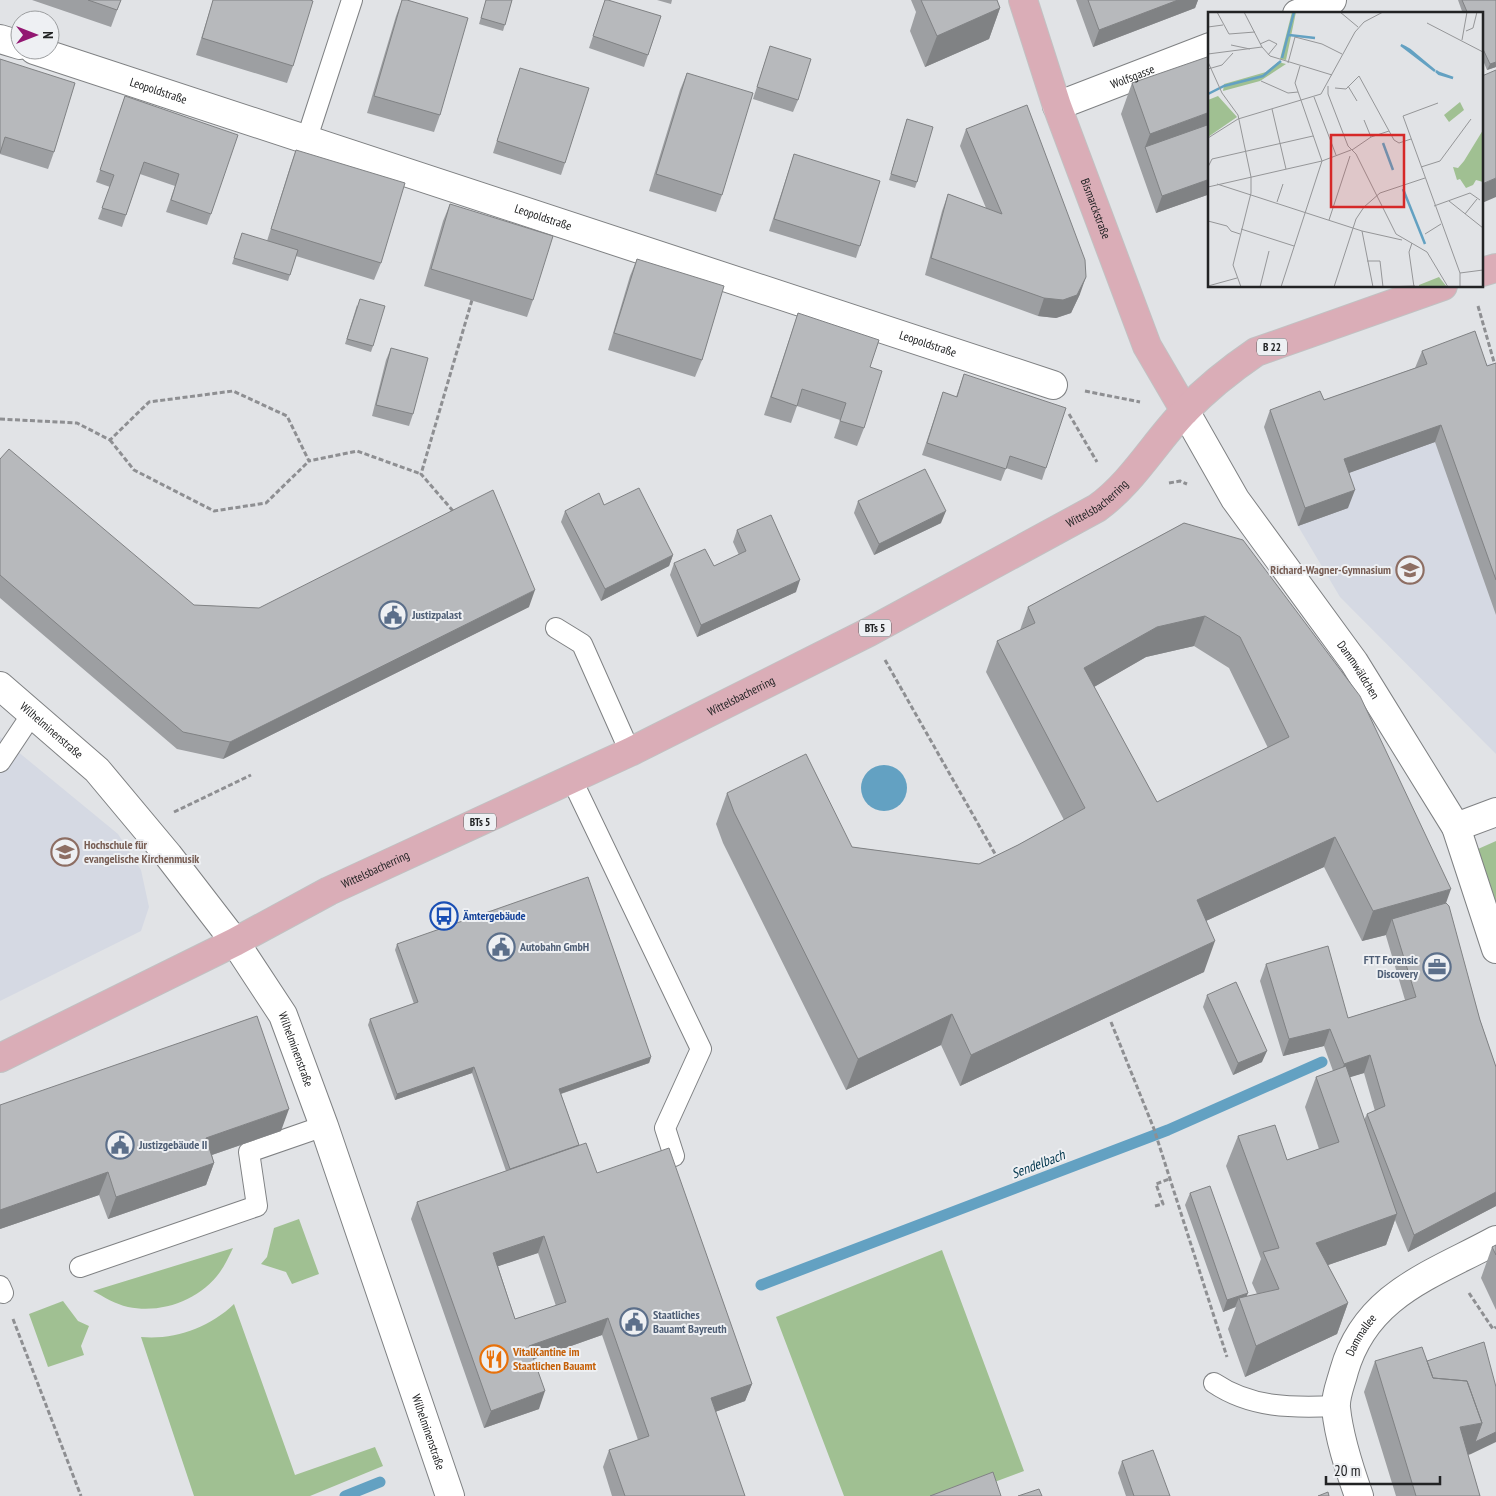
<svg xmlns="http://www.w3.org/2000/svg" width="1496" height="1496" font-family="'PT Sans Narrow',sans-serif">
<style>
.built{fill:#d5d9e3}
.green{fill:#a0c092}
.water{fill:#63a1c2}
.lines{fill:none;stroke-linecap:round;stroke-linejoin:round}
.stream{stroke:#63a1c2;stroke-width:11}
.lane-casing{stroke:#7f8183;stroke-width:22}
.street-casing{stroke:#7f8183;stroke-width:30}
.secondary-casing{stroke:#7f8183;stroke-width:30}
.primary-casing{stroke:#c1c1c2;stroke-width:30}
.path{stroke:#8e8f92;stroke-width:3;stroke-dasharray:5 2.5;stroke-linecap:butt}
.lane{stroke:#fff;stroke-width:20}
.street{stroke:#fff;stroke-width:28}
.secondary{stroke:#fff;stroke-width:28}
.primary{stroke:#daadb7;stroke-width:28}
.wall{fill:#9d9fa2;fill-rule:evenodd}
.shaded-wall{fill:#808284}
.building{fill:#b7b9bc;stroke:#808284;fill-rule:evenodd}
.labels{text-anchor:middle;stroke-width:4;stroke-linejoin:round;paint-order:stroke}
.shield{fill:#eef0f3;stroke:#5f6062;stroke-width:1}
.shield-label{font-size:11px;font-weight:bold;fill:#222324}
.street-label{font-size:12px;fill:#222324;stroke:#eef0f3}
.education-label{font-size:12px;font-weight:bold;fill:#785e54;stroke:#eef0f3;text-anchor:end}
.service-label{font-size:12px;font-weight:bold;fill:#4e5e75;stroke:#eef0f3;text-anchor:start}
.transit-label{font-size:12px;font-weight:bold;fill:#164399;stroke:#eef0f3;text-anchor:start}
.food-label{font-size:12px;font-weight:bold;fill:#c56008;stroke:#eef0f3;text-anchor:start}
.water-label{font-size:14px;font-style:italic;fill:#00354c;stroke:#eef0f3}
.inset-river{fill:none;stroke:#63a1c2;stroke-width:2.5}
.inset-road{fill:none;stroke:#959698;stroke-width:1}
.view{fill:#d62828;fill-opacity:0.15;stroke:#d62828;stroke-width:2.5}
.inset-edge{fill:none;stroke:#222324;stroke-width:2.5}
</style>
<rect width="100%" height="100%" fill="#e1e3e6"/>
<path class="built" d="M1496,363V754L1340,597L1298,526L1264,427L1314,409L1474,365Z
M0,737L118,834L141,870L149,907L141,931L0,1001Z"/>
<path class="green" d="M1496,841V902L1478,849Z
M299,1219L319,1274L292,1284L286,1272L261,1264L267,1257L274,1228Z
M233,1248C229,1256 225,1265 220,1272C200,1300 162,1314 128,1307C115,1304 104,1297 93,1291Z
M942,1250L1024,1471L957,1496H844L776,1317Z
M63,1301L78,1321L89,1326L81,1346L84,1355L48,1367L29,1314Z
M234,1304L295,1475L375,1447L383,1466L310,1496H194L141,1337C175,1340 209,1328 234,1304Z"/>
<path class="water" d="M861 788a23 23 0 1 1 46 0a23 23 0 1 1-46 0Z"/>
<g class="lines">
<path class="stream" d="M761,1285L1168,1130L1322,1062
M345,1496L380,1482"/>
<g class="lane-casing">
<path id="lane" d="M307,138L352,0
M556,628L582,644L630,752
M0,762L32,714
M572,780L701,1049L665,1128L674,1156
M80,1267L257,1206L249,1152L324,1126
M0,1286L3,1293
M1214,1383C1251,1408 1292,1408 1336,1406"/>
</g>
<g class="street-casing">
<g id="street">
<path d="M1297,14L1332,0"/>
<path d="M0,39L20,45"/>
<path id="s1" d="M34,50L1053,385"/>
<path id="s2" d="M1057,106L1210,47"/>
<path id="s3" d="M1185,411L1235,499L1354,662L1456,827L1496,949"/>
<path d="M1456,827L1496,812"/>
<path id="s4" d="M235,942L283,1015L324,1126L450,1496"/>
<path id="s5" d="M1359,1496C1349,1468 1339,1438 1336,1408C1335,1396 1341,1383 1344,1371C1366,1294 1432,1275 1496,1240"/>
</g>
</g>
<g class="secondary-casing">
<g id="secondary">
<path id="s6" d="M0,686L97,770L168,855L235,942"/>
</g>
</g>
<g class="primary-casing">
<g id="primary">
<path id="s7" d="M1023,0L1057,106L1147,346L1185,411"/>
<path d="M1482,272L1496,268"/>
<path id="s8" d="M0,1058L235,942L329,891L630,752L869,632L1097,508C1133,482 1154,443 1185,411C1206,389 1231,369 1256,352L1443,286"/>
</g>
</g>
<path class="path" d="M1478,306L1496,369
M1085,391L1140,402
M1069,414L1097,462
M0,419L77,423L110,440L149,402L233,391L287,416L309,461L357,451L421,474
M110,440L134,470L214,511L266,503L309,461
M1169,483L1180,481L1187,484
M453,511L421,474L472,300
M885,660L998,859
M174,812L251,775
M1111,1022L1154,1129L1227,1357
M1155,1206L1163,1204L1156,1184L1169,1179
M1469,1293L1493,1329L1496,1327
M13,1319L81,1496"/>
<use href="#lane" class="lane"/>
<use href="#street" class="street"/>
<use href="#secondary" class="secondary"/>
<use href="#primary" class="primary"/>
</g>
<path class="wall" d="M32,0H121L111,27Z
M213,0H310L293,66L287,83L196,55Z
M402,0L440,115L434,132L367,113L396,16Z
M486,0H512L503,31L479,24Z
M605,0L661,16L644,67L589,48Z
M657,0H672L671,4Z
M911,0H997L1000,8L989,39L925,67L910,31L916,12Z
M1076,0H1198L1195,8L1093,47Z
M1458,0H1496V67L1487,70L1482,58V14H1463Z
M770,46L798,100L793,112L753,99Z
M0,59L54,152L48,169L0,154Z
M520,68L565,163L561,175L493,153Z
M687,73L722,195L716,212L649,191L680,90Z
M1132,83L1210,194L1156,213L1121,114Z
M125,96L211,214L207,225L166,212L175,186L140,174L122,227L98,219L110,187L96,182Z
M907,119L917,182L915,188L889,180Z
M966,129L1080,294L1071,313L1056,318L1038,316L925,275L942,211L948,194L986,208L960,146Z
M296,150L381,263L374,280L296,256L288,281L232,264L240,239L267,241L290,167Z
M794,154L860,246L856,258L769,231Z
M450,204L533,300L527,317L424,286L443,221Z
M637,259L702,360L695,377L608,350L630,276Z
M357,305L373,346L371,352L345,344Z
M798,313L870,367L864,428L857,446L834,438L840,420L797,406L791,423L764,415Z
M391,348L413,414L409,426L372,416L386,360Z
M1422,351L1487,366L1496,363V615L1435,442L1348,473V508L1298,526L1264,427L1270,410L1324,400L1415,368Z
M964,374L1046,468L1042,480L1006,468L1001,481L922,455L943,392L956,397Z
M0,459L194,605L259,608L529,607L223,759L177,749L0,598Z
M858,501L941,523L874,555L854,513Z
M604,505L673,555L669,566L601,601L561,522L565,511Z
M1184,523L1446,903L1480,1020L1496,1067V1206L1408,1252L1395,1220L1386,1245L1328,1265L1348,1303L1337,1334L1245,1377L1228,1329L1236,1307L1223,1312L1185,1205L1190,1193L1246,1297L1257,1294L1252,1283L1261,1259L1226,1166L1238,1136L1287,1160L1319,1149L1305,1107L1316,1077L1333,1071L1324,1046L1283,1056L1260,981L1266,964L1348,1018L1405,1000L1386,936V935L1362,941L1324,867L1206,921L1204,972L960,1086L941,1045L846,1090L723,843L716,824L727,793L852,847L979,864L1018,845L1064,820L986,672L997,641L1020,630L1028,607ZM1194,646L1229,668L1268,748L1157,802L1094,687L1146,657ZM1364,1073L1375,1111L1367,1114L1364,1120L1349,1077Z
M737,530L796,592L697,637L670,575L674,563L714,566L739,555L733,542Z
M397,944L651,1057L649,1063L561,1094L579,1145L597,1173L752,1384L745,1401L715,1412L745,1496H612L603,1467L609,1450L638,1440L602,1335L534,1359L539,1409L484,1428L411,1219L417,1202L506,1171L472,1073L395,1100L368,1025L370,1019L414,1004L395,950ZM538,1253L556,1306L515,1319L498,1266Z
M1207,995L1262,1062L1233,1075L1203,1007Z
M0,1105L281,1131L212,1155L214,1163L206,1185L108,1219L99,1195L0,1229Z
M1496,1245V1310L1481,1278L1492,1247Z
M1375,1361H1427L1471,1454L1468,1455L1480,1496H1396L1364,1392Z
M1122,1461L1170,1496H1126L1118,1473Z"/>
<path class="shaded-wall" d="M1178,0H1198L1195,8L1093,47L1099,30Z
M1000,8L989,39L925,67L937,36Z
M1496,62V67L1487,70L1490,64Z
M1210,112V139L1145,147L1150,134Z
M1496,178V197L1482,203V184Z
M1210,179V194L1156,213L1162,196Z
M1086,277L1080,294L1071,313L1056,318L1038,316L1044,298Z
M1441,425L1435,442L1338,477L1344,459Z
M1355,490L1348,508L1298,526L1305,508Z
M946,511L941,523L874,555L879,544Z
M673,555L669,566L601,601L605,589Z
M800,580L796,592L697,637L701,625Z
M535,590L529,607L223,759L230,742Z
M1205,616L1194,646L1146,657L1073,699L1084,668L1157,627Z
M1335,837L1324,867L1186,930L1197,900Z
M1451,889L1440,920L1392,919L1386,935L1362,941L1373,911Z
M1215,941L1204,972L960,1086L971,1055Z
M952,1014L941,1045L846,1090L858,1059Z
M1330,1029L1324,1046L1283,1056L1289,1039Z
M1267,1051L1262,1062L1233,1075L1238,1063Z
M1370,1055L1364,1073L1338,1081L1344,1064Z
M651,1057L649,1063L557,1095L559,1089Z
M474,1067L472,1073L395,1100L397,1094Z
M289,1109L281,1131L197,1160L206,1138Z
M214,1163L206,1185L108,1219L116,1197Z
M108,1172L99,1195L0,1229V1210Z
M1496,1192V1206L1408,1252L1414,1235Z
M1397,1214L1386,1245L1305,1273L1316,1243Z
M544,1236L538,1253L487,1270L493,1253Z
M1248,1293L1243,1305L1239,1298L1235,1307L1223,1312L1227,1300Z
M1348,1303L1337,1334L1245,1377L1256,1346Z
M608,1318L602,1335L523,1363L529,1346Z
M752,1384L745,1401L704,1416L711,1398Z
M545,1391L539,1409L484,1428L491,1411Z
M1482,1423L1496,1432V1442L1471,1454L1449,1458L1460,1427Z"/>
<path class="building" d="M88,0H121L117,10Z
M213,0H310L313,1L293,66L202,38Z
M402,0H407L468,18L440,115L374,96Z
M486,0H512L505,25L481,18Z
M605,0H608L661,16L648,55L593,36Z
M921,0H997L1000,8L937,36Z
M1088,0H1178L1099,30Z
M1462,0H1496V62L1490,64L1482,47V14H1468Z
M770,46L811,59L798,100L757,87Z
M1210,56V112L1150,134L1132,83Z
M0,59L75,83L54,152L5,137L0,153Z
M520,68L589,88L565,163L497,141Z
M1496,70V178L1482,184V76Z
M687,73L753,93L722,195L656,174Z
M125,96L238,135L211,214L171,200L179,174L144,162L126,215L102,208L114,175L100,170Z
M1027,105L1085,260L1086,277L1077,295L1063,300L1044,298L931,258L948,194L1002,214L966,129Z
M907,119L933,127L917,182L891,174Z
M1210,124V179L1162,196L1145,147Z
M296,150L405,183L381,263L271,229Z
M794,154L880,181L860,246L774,219Z
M450,204L553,236L533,300L431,269Z
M242,233L298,250L290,275L234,258Z
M637,259L724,286L702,360L614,333Z
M360,299L385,306L373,346L347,339Z
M798,313L879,340L870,367L882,371L864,428L840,421L846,403L802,389L797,406L771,397Z
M1475,331L1487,366L1496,363V580L1441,425L1344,459L1355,490L1305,508L1270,410L1320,391L1324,400L1427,364L1422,351Z
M391,348L428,358L413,414L376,405Z
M964,374L1066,408L1046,468L1010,456L1006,469L927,443L943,392L957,397Z
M9,449L194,605L259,608L493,490L535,590L230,742L183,732L0,575V459Z
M925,469L946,511L879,544L858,501Z
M639,488L673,555L605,589L565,511L599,493L604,505Z
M771,515L800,580L701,625L674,563L705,549L714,566L746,551L737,530Z
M1184,523L1243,540L1360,696L1451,889L1373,911L1335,837L1197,900L1215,941L971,1055L952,1014L858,1059L734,812L727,793L806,754L852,847L979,864L1018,845L1085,808L997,641L1035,623L1028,607ZM1205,616L1240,637L1289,737L1157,802L1084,668L1157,627Z
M588,877L651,1057L559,1089L579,1145L510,1169L474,1067L397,1094L370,1019L418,1002L397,944Z
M1446,903L1449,906L1480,1020L1496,1067V1192L1414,1235L1367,1114L1385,1106L1370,1055L1344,1064L1330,1029L1289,1039L1266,964L1328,946L1348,1018L1416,997L1392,919Z
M1236,982L1267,1051L1238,1063L1207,995Z
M257,1016L289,1109L206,1138L214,1163L116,1197L108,1172L0,1210V1105Z
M1346,1066L1397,1214L1316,1243L1348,1303L1256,1346L1239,1298L1279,1289L1263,1252L1279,1248L1238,1136L1275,1125L1287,1160L1339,1142L1316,1077Z
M586,1143L597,1173L669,1148L752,1384L711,1398L745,1496H625L609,1450L649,1436L608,1318L529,1346L545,1391L491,1411L417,1202ZM544,1236L566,1302L515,1319L493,1253Z
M1210,1186L1248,1293L1227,1300L1190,1193Z
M1496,1245V1255L1492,1247Z
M1484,1342L1496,1387V1432L1475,1442L1482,1423L1467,1381L1433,1378L1427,1361Z
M1422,1347L1433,1378L1467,1381L1482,1423L1460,1427L1480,1496H1416L1375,1361Z
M1153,1450L1170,1496H1134L1122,1461Z
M993,1472L1001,1496H930Z
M1039,1489L1042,1496H1018Z
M1328,1492L1329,1496H1318Z"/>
<defs>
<g id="school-ring" transform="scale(1.4375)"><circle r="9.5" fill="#eef0f3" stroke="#8d6e63" stroke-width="1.5"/><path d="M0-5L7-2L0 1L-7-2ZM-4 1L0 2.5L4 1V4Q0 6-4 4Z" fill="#8d6e63"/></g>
<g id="civic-ring" transform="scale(1.4375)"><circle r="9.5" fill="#eef0f3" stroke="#5c6f8a" stroke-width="1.5"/><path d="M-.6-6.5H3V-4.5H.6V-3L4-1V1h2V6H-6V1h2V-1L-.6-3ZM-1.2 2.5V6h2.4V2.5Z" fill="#5c6f8a"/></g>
<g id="university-ring" transform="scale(1.4375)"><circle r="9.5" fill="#eef0f3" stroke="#8d6e63" stroke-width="1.5"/><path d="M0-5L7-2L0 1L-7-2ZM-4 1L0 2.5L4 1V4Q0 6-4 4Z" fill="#8d6e63"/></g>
<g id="bus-ring" transform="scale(1.4375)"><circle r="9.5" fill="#eef0f3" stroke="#1a4fb4" stroke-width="1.5"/><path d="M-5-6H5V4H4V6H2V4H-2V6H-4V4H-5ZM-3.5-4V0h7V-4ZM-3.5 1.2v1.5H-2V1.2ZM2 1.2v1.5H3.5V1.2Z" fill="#1a4fb4"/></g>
<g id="office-ring" transform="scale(1.4375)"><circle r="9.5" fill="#eef0f3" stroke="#5c6f8a" stroke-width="1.5"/><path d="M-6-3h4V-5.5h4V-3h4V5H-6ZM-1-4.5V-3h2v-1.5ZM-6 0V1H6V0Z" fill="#5c6f8a"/></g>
<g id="restaurant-ring" transform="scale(1.4375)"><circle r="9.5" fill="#eef0f3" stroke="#e8710a" stroke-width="1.5"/><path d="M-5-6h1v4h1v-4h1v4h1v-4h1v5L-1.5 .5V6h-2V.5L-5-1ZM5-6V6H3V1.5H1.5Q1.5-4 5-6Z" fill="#e8710a"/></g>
</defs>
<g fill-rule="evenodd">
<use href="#school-ring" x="1410" y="570"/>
<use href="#civic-ring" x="393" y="615"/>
<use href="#university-ring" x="65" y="852"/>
<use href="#bus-ring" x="444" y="916"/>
<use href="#civic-ring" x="501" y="947"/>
<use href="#office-ring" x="1437" y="967"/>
<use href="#civic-ring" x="120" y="1145"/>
<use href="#civic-ring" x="634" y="1322"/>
<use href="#restaurant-ring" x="494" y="1359"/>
</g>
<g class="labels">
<g class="shield">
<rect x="1257" y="338.5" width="30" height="17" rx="4"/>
<rect x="859" y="619.5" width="32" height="17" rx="4"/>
<rect x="464" y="813.5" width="32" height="17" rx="4"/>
</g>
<g class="shield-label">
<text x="1272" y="351">B 22</text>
<text x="875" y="632">BTs 5</text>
<text x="480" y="826">BTs 5</text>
</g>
<g class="street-label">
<text dy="4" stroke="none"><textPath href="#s2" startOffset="81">Wolfsgasse</textPath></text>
<text dy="4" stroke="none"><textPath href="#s1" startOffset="131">Leopoldstraße</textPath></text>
<text dy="4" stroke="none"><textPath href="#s7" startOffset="221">Bismarckstraße</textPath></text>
<text dy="4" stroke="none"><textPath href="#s1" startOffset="536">Leopoldstraße</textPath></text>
<text dy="4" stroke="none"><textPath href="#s1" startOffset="941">Leopoldstraße</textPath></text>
<text dy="4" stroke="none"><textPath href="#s8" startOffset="1230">Wittelsbacherring</textPath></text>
<text dy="4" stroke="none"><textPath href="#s3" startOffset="312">Dammwäldchen</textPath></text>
<text dy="4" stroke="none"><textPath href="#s8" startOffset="825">Wittelsbacherring</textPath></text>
<text dy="4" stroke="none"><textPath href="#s6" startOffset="68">Wilhelminenstraße</textPath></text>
<text dy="4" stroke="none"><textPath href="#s8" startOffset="420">Wittelsbacherring</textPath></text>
<text dy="4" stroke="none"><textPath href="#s4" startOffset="124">Wilhelminenstraße</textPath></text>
<text dy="4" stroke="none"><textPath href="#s5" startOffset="169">Dammallee</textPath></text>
<text dy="4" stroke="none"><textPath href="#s4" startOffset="529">Wilhelminenstraße</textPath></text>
</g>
<g class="education-label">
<text x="1391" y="574">Richard-Wagner-Gymnasium</text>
<text x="84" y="849" text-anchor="start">Hochschule für<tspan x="84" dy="14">evangelische Kirchenmusik</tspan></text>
</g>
<g class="service-label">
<text x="412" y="619">Justizpalast</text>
<text x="520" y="951">Autobahn GmbH</text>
<text x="1418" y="964" text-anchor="end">FTT Forensic<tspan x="1418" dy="14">Discovery</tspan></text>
<text x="139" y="1149">Justizgebäude II</text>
<text x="653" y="1319">Staatliches<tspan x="653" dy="14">Bauamt Bayreuth</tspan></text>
</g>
<g class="transit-label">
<text x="463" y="920">Ämtergebäude</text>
</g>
<g class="food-label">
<text x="513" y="1356">VitalKantine im<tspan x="513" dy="14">Staatlichen Bauamt</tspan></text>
</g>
<g class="water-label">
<text transform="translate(1038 1164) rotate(-21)" y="5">Sendelbach</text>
</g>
</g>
<g transform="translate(1208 12)">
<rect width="275" height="275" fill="#e1e3e6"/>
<path d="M84,0H88L78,48L72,47ZM70,50L78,52L52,69L15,79L16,72L58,60ZM10,84L29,105L0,125V88ZM252,90L256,98L241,110L236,103ZM275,118V170L268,168L265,173L258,176L252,167L249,168L245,155L250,156L256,149ZM231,265L239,275H211V273Z" fill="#a0c092"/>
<path class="inset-river" d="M81,23L107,26M193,33L197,35L202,38L215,49L227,59ZM74,46L86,0M228,59L231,61L245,66L231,62ZM0,82L16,74L55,64L73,49M175,131L185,158M195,177L217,232"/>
<path class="inset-road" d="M9,0L21,22L47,20M36,0L54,35L62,44L124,63M132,0L150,15M219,11L275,40M0,15L15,13M258,19L265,16L269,0M254,28L259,0M52,32L61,28L69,32L60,43M23,33L42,37M0,42L54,35M0,50L14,81L30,103L43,165V181L25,253L33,275M80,51L87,25L114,32L134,42M0,57L14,53L25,41M53,69L80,81L90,80M120,74V82L140,134L148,142L188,222L219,240L240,275M140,74L149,89M127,76L138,77L151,64L186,128L191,131L203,127M106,85L128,143M230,91L195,104L252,261V275M64,97L78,157M156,108L163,125M0,126L30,107L113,82L147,20L156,10L175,0M144,138L163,125L181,119M0,155L4,147L105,124M213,155L232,149L263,107M9,172L154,219L194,228M0,175L114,149L143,138M241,189L275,216M69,190L75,172M226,194L262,181L272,188M257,202L269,187M121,208L142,144M0,209L19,214L23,219L32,222M33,217L86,234M154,219L165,275M217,222L233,212M204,231L201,240L206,275M159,249H172L175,275M252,261L275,258M0,274L29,266M52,275L61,239M73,275L114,149L87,71L92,54M126,275L148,207L156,195L172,181L217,166M175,275L207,274"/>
<path class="view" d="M123,123H196V195H123Z"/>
<rect width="275" height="275" class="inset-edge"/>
</g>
<g transform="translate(35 35) rotate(90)"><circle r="24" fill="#eef0f3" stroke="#9c9ea0"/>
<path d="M0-4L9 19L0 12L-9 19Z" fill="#931772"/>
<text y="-8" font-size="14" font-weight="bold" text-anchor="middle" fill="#222324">N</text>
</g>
<path d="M1326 1476v8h114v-8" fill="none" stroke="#222324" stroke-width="2.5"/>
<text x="1334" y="1476" font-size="15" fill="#222324" stroke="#eef0f3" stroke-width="4" paint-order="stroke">20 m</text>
</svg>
